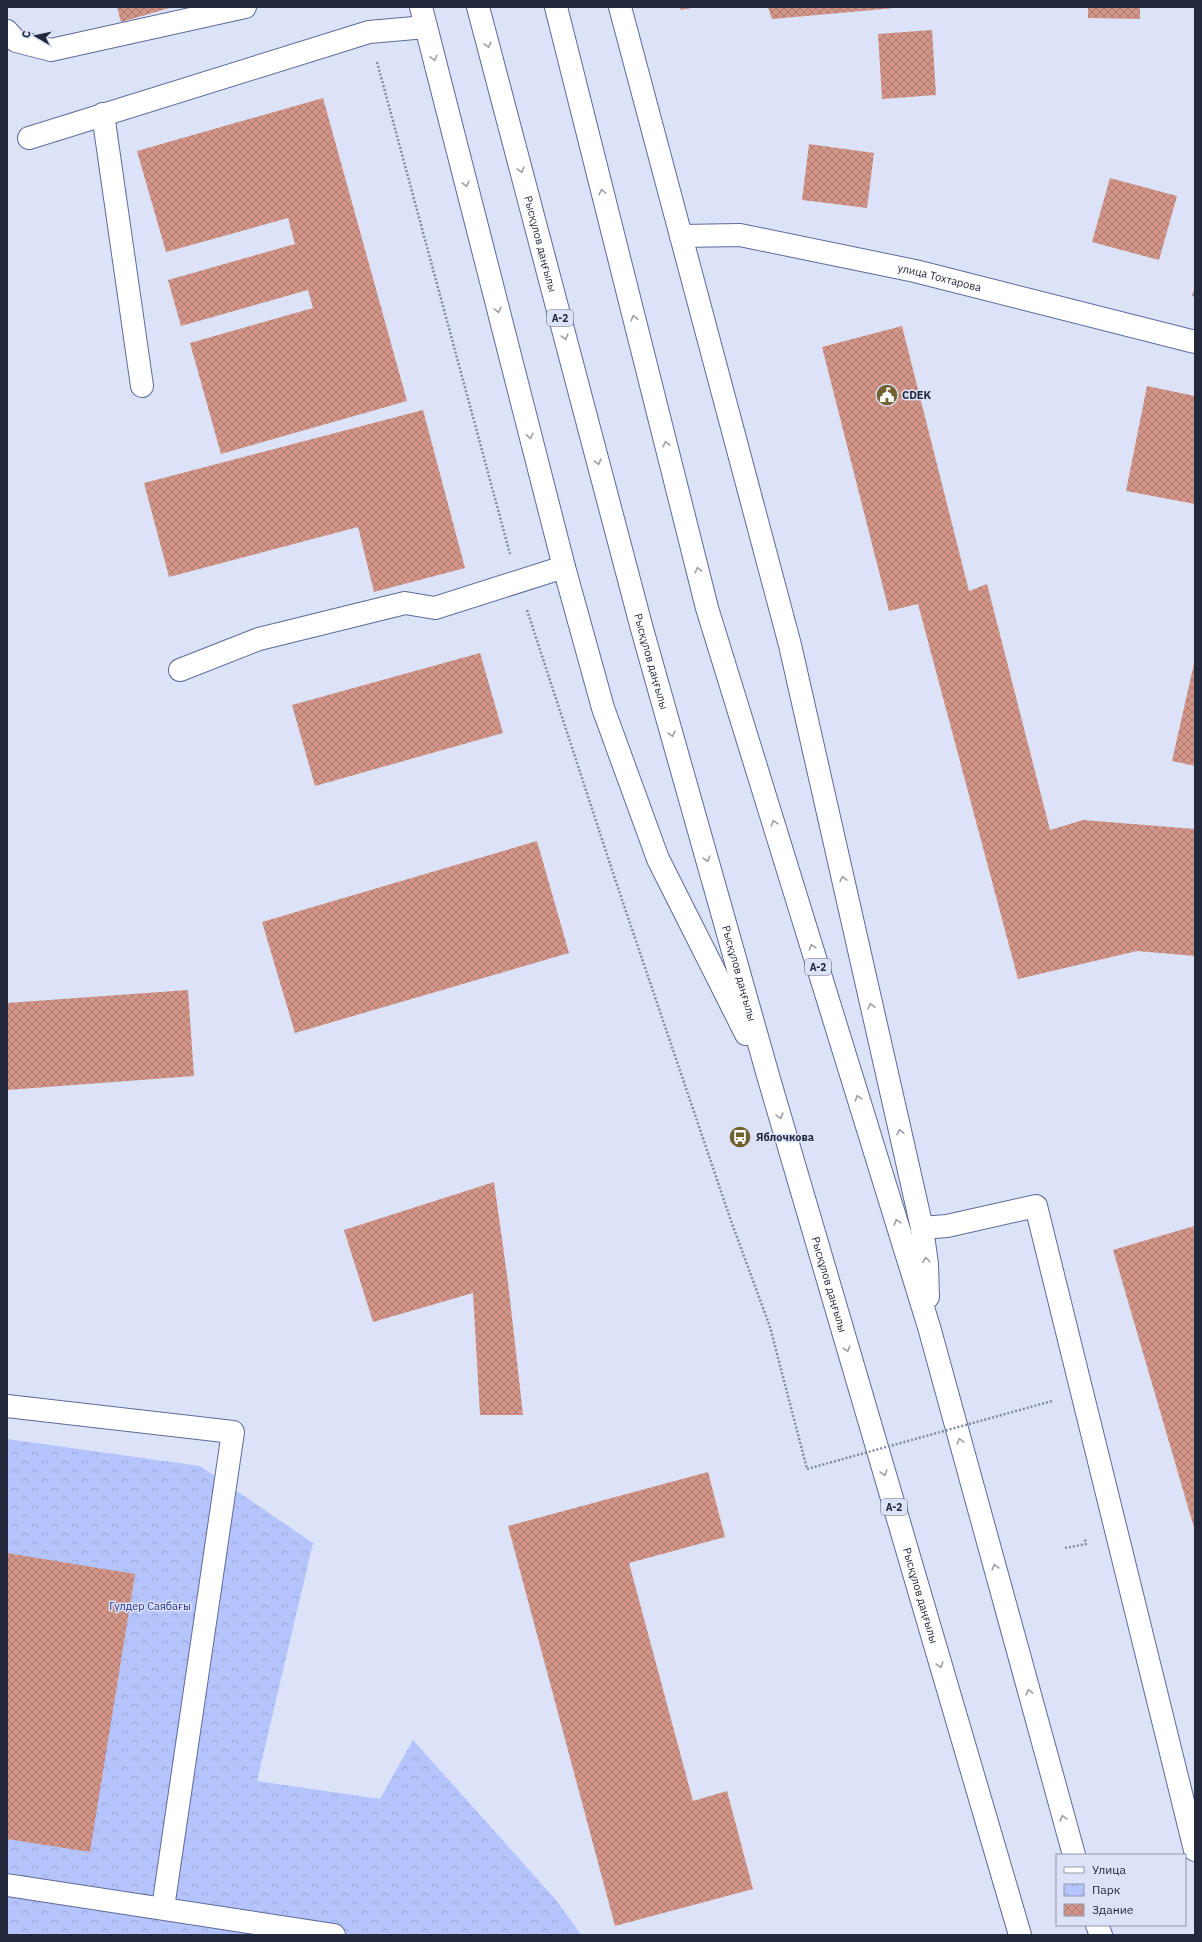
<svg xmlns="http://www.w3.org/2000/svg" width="1202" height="1942" font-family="'IBM Plex Sans',sans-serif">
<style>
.park{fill:url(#park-crowns)}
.building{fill:url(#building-cross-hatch)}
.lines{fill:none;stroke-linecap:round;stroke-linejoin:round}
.minor-casing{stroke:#5e6a9a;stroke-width:24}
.major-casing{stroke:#5e6a9a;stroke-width:24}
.path{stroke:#838a9f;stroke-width:2.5;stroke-dasharray:2 2;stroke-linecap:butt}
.minor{stroke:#fff;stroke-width:22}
.major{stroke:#fff;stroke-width:22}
.path-bridge{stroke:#838a9f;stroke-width:2.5;stroke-dasharray:2 2;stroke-linecap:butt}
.oneway{stroke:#9c9fa8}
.labels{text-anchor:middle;stroke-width:3;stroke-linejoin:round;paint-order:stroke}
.shield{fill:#dce3f9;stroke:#5a6175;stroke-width:1}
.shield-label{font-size:10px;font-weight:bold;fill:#23293d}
.street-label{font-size:11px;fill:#23293d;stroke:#dce3f9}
.poi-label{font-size:11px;font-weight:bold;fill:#23293d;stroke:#dce3f9;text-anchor:start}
.park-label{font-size:11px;fill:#2a3293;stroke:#dce3f9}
</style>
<defs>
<pattern id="park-crowns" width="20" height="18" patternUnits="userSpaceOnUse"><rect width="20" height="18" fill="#b5c4fd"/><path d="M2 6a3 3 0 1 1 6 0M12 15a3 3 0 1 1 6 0" fill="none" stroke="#9ba8da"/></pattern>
<pattern id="building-cross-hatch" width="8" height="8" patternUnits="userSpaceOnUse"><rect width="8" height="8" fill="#d39588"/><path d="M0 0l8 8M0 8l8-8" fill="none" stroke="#ab7a70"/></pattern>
</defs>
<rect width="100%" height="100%" fill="#dce3f9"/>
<path class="park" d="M7,1439L200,1466L313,1543L257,1781L380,1799L413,1740L556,1900L581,1935H7Z"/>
<path class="building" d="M117,7H173L121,22Z
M680,7H691V8L681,10Z
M768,7H895V8L772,19Z
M1088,7H1140V19L1088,18Z
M932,30L936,95L882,99L878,34Z
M323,98L407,401L221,454L190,343L313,308L308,290L181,326L168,280L295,244L288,218L166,252L137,151Z
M809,144L874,153L867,208L802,200Z
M1110,178L1177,196L1159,260L1092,242Z
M1195,286V297L1192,296Z
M902,326L969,591L987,584L1050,830L1083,820L1195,829V956L1137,951L1018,979L918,604L889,611L822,347Z
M1147,386L1195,396V504L1126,491Z
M423,410L465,568L374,592L358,527L169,577L144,483Z
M480,653L503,733L315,786L292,705Z
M1195,659V766L1172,761Z
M537,841L569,953L295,1033L262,922Z
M188,990L194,1076L7,1090V1003Z
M494,1182L508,1282L523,1415H480L473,1293L373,1322L344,1230Z
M1194,1226L1195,1228V1531L1113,1250Z
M708,1472L725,1537L629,1563L693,1801L727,1791L753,1889L615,1926L508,1526Z
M7,1553L135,1574L90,1852L7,1839Z"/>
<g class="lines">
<g class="minor-casing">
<g id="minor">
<path d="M7,31L16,41L51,50L245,7"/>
<path d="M103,114L142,386"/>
<path d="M29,138L369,32L426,27"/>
<path id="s1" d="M681,236L740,235L915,271L1195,342"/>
<path d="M180,670L259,639L405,603L435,608L564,567"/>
<path d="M922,1228L947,1226L1036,1206L1195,1850"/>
<path d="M7,1406L233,1432L163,1908"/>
<path d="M7,1885L334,1935"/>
</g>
</g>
<g class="major-casing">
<g id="major">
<path d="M421,7L564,567L603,708L658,859L746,1034"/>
<path id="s2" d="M478,7L642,629L769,1079L1020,1935"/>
<path d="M556,7L707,608L929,1327L1074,1855"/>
<path d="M620,7L790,645L922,1228L927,1264L928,1297"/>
<path d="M1097,1925L1101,1935"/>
</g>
</g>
<path class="path" d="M377,62L510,554
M527,610L615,879L730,1218L770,1327L807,1469
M1065,1548L1086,1544L1085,1539"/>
<use href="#minor" class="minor"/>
<use href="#major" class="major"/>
<path class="path-bridge" d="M807,1469L1052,1401"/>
</g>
<defs><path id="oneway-chevron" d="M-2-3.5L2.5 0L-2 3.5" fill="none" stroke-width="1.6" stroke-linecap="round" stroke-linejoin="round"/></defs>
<g class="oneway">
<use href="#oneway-chevron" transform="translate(488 45) rotate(75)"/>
<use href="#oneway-chevron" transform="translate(434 58) rotate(76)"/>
<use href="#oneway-chevron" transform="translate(521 170) rotate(75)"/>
<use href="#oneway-chevron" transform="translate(466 184) rotate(76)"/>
<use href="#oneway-chevron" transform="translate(602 192) rotate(-104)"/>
<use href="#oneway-chevron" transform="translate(498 310) rotate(76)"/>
<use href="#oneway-chevron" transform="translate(634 318) rotate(-104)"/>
<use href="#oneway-chevron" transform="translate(565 337) rotate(75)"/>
<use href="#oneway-chevron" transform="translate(530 436) rotate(76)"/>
<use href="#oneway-chevron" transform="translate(666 444) rotate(-104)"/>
<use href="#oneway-chevron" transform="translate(598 462) rotate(75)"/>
<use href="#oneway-chevron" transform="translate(698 570) rotate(-104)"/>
<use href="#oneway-chevron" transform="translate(672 734) rotate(74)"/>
<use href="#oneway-chevron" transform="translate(774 823) rotate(-107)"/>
<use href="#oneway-chevron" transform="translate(707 859) rotate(74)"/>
<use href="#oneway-chevron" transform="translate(843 879) rotate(-103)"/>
<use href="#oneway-chevron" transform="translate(812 947) rotate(-107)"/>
<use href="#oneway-chevron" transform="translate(871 1006) rotate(-103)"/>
<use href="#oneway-chevron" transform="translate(858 1098) rotate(-107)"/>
<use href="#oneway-chevron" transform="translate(780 1116) rotate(74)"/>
<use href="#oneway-chevron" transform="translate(900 1132) rotate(-103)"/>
<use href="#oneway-chevron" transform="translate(897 1222) rotate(-107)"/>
<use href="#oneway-chevron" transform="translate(926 1260) rotate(-97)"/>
<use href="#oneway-chevron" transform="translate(847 1349) rotate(74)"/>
<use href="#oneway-chevron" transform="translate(960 1441) rotate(-105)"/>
<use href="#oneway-chevron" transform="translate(884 1473) rotate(74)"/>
<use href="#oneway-chevron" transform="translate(995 1567) rotate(-105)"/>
<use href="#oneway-chevron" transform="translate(940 1665) rotate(74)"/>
<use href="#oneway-chevron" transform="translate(1029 1692) rotate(-105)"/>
<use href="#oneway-chevron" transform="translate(1063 1818) rotate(-105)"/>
</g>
<defs>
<g id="civic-disc" transform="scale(1.15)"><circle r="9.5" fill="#70612e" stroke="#dce3f9"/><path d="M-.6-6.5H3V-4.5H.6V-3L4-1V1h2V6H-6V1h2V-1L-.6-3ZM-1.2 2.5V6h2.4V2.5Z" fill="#fff"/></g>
<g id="bus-disc" transform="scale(1.15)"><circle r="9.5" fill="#70612e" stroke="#dce3f9"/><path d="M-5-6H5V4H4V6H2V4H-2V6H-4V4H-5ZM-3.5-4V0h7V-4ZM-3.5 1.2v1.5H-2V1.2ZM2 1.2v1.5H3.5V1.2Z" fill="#fff"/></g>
</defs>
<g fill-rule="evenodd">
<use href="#civic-disc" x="887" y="395"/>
<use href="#bus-disc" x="740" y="1137"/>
</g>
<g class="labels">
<g class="shield">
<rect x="547" y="310" width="26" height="16" rx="3"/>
<rect x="805" y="959" width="26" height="16" rx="3"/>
<rect x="881" y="1499" width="26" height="16" rx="3"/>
</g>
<g class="shield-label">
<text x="560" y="322">A-2</text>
<text x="818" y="971">A-2</text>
<text x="894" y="1511">A-2</text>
</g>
<g class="street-label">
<text dy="4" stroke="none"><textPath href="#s2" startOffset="245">Рысқұлов даңғылы</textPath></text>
<text dy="4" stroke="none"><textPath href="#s1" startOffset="263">улица Тохтарова</textPath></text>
<text dy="4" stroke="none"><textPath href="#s2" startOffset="677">Рысқұлов даңғылы</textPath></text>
<text dy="4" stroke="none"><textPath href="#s2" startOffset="1001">Рысқұлов даңғылы</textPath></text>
<text dy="4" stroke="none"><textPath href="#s2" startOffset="1325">Рысқұлов даңғылы</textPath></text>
<text dy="4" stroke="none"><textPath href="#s2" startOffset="1649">Рысқұлов даңғылы</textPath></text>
</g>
<g class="poi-label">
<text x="902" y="399">CDEK</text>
<text x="756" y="1141">Яблочкова</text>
</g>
<g class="park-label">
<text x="150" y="1610">Гүлдер Саябағы</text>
</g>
</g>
<rect width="1202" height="1942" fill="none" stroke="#23293d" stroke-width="16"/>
<rect x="1056" y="1854" width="130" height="72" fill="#dce3f9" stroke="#9299ae"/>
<rect x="1064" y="1867" width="20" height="6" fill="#ffffff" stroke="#9299ae"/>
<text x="1092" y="1874" font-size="12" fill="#23293d">Улица</text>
<rect x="1064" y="1884" width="20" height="12" fill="url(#park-crowns)" stroke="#9299ae"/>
<text x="1092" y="1894" font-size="12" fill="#23293d">Парк</text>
<rect x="1064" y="1904" width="20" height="12" fill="url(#building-cross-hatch)" stroke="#9299ae"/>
<text x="1092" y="1914" font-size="12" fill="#23293d">Здание</text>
<g transform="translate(36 36) rotate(279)" stroke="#dce3f9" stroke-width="3" paint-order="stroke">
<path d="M0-3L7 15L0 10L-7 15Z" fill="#23293d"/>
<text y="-6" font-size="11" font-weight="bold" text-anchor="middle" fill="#23293d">С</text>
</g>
</svg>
